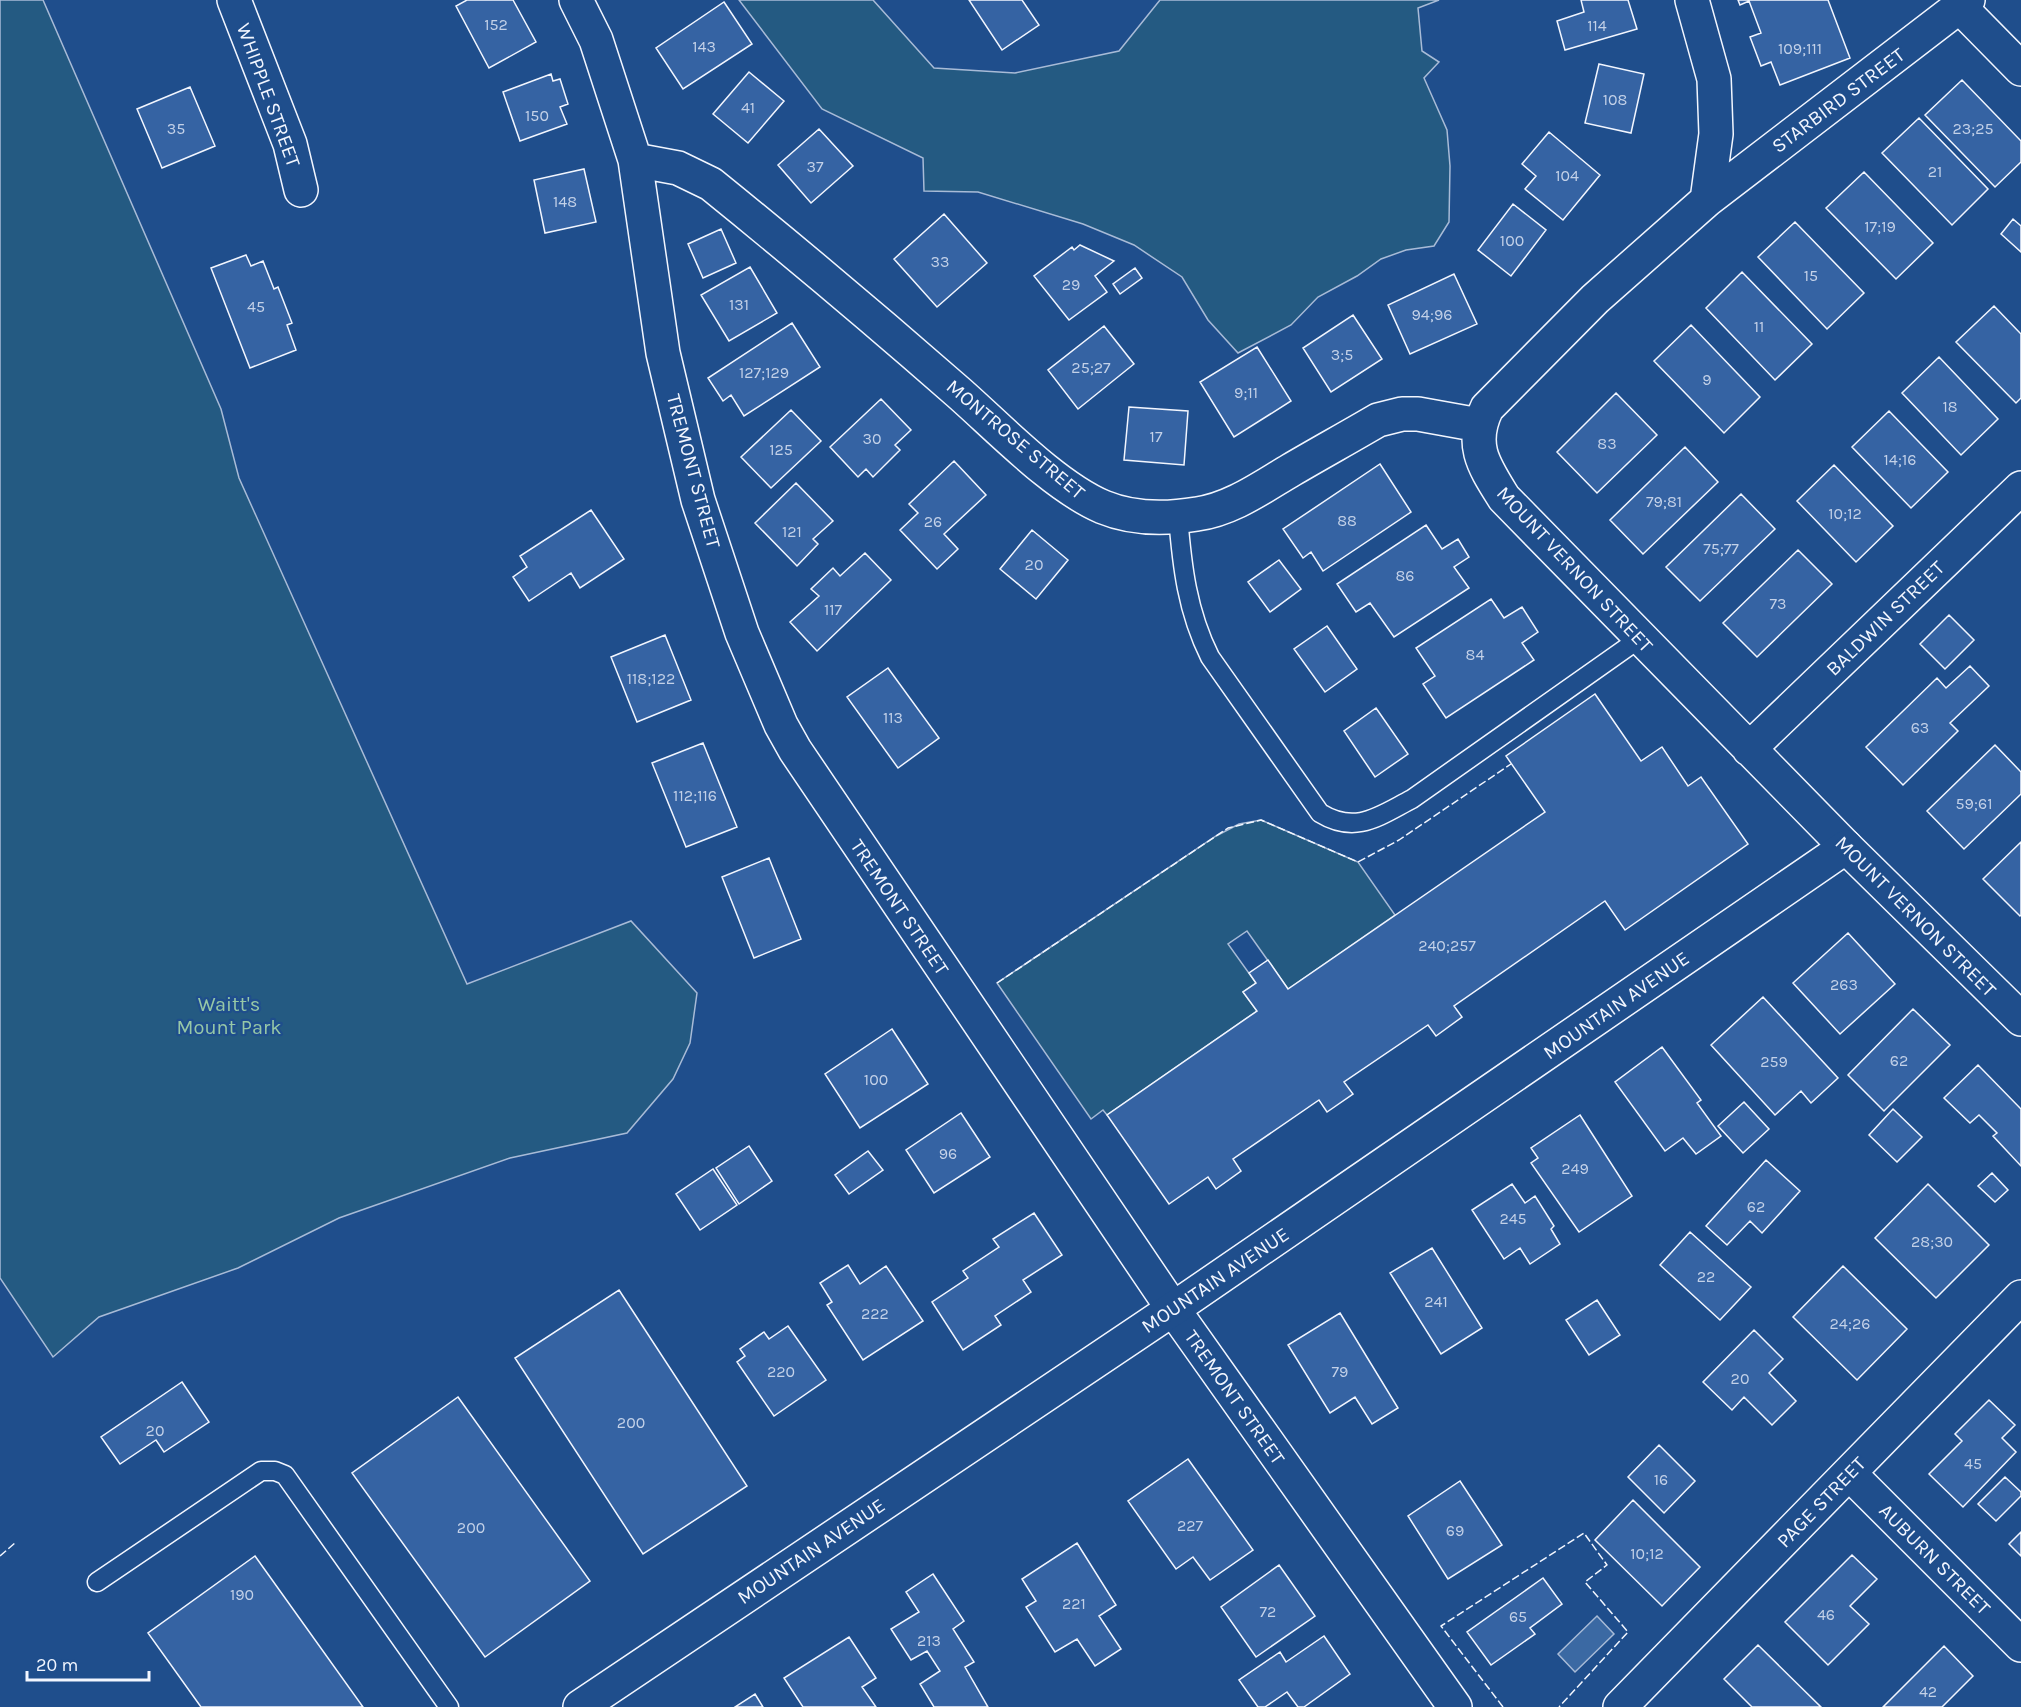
<svg xmlns="http://www.w3.org/2000/svg" width="2021" height="1707" font-family="Karla,sans-serif">
<style>
.green{fill:#245a82;stroke:#a8bbd7;stroke-width:1.5}
.water{fill:#3b69a3;stroke:#a8bbd7;stroke-width:1.5}
.building{fill:#3563a3;stroke:#f2f6ff;stroke-width:1.5}
.lines{fill:none;stroke-linecap:round;stroke-linejoin:round}
.lane-casing{stroke:#f2f6ff;stroke-width:21}
.street-casing{stroke:#f2f6ff;stroke-width:36}
.secondary-casing{stroke:#f2f6ff;stroke-width:36}
.lane{stroke:#1f4e8c;stroke-width:18}
.street{stroke:#1f4e8c;stroke-width:33}
.secondary{stroke:#1f4e8c;stroke-width:33}
.fence{stroke:#f2f6ff;stroke-width:1.5;stroke-dasharray:8 3;stroke-linecap:butt}
.labels{text-anchor:middle;stroke-width:4.5;stroke-linejoin:round;paint-order:stroke}
.number-label{font-size:16px;fill:#c3d1e8}
.street-label{font-size:20px;fill:#f2f6ff;stroke:#1f4e8c}
.park-label{font-size:20px;fill:#97c8a6;stroke:#1f4e8c}
</style>
<rect width="100%" height="100%" fill="#1f4e8c"/>
<path class="green" d="M0,0H43L221,409L239,478L467,984L631,921L697,993L690,1043L673,1079L627,1133L510,1158L339,1218L238,1268L99,1317L53,1357L0,1278Z
M739,0H873L934,68L1015,73L1119,51L1160,0H1439L1418,8L1422,51L1439,62L1424,78L1447,130L1450,166L1449,222L1434,246L1406,250L1381,259L1357,276L1318,297L1291,325L1238,353L1208,320L1182,277L1134,245L1083,224L978,192L924,191L923,158L822,109Z
M1261,820L1358,862L1395,915L1288,989L1247,931L1228,944L1256,983L1243,992L1257,1011L1107,1115L1103,1110L1091,1119L997,983L1216,836L1239,824Z"/>
<path class="water" d="M1597,1616L1614,1634L1575,1672L1558,1654Z"/>
<path class="building" d="M467,0H513L536,42L489,68L456,6Z
M969,0H1022L1039,25L1002,50Z
M1581,0H1628L1637,29L1565,50L1557,21L1584,12Z
M1738,0H1828L1850,58L1780,85L1771,62L1761,66L1750,37L1761,33L1749,1L1740,5Z
M724,2L752,44L683,89L656,48Z
M1599,64L1644,74L1631,133L1585,123Z
M749,72L784,101L748,143L713,114Z
M551,74L553,81L560,79L568,104L560,107L567,124L520,141L503,92Z
M1962,80L2021,141V162L1995,187L1925,115Z
M190,87L215,146L162,168L137,109Z
M1919,118L1988,189L1952,225L1882,153Z
M819,129L853,166L811,203L778,165Z
M1549,132L1600,175L1563,220L1525,189L1536,176L1522,164Z
M584,169L596,222L545,233L534,180Z
M1864,172L1933,243L1896,279L1826,208Z
M1513,204L1546,230L1511,276L1478,250Z
M944,214L987,263L937,307L894,259Z
M2013,219L2021,226V252L2001,234Z
M1795,222L1864,293L1827,329L1758,257Z
M721,229L736,263L703,278L688,244Z
M1080,245L1114,261L1095,276L1107,292L1069,320L1034,276L1072,247L1074,250Z
M246,255L251,266L263,261L274,289L278,287L292,323L287,325L296,350L250,368L211,268Z
M750,267L777,313L729,341L701,295Z
M1135,268L1142,278L1120,294L1113,284Z
M1742,272L1812,344L1775,380L1706,308Z
M1454,274L1477,324L1410,354L1388,305Z
M1994,306L2021,334V398L2016,403L1956,342Z
M1353,315L1382,359L1331,392L1303,348Z
M792,323L820,367L744,416L731,395L723,401L708,378Z
M1691,325L1760,397L1724,433L1654,361Z
M1104,326L1134,364L1078,409L1048,370Z
M1257,347L1291,401L1234,437L1200,382Z
M1939,357L1998,419L1961,455L1902,393Z
M1616,393L1657,435L1597,493L1557,452Z
M881,399L911,430L895,445L900,450L873,477L866,469L858,477L830,447Z
M1129,407L1188,411L1184,465L1124,460Z
M791,410L821,441L771,488L741,457Z
M1889,411L1948,472L1911,508L1852,447Z
M1685,447L1718,482L1643,554L1610,520Z
M954,461L986,495L944,534L958,549L937,569L900,530L918,513L909,504Z
M1380,464L1411,512L1323,571L1311,552L1303,558L1283,529Z
M1834,465L1893,526L1856,562L1797,501Z
M796,483L833,521L813,539L818,544L797,566L755,523Z
M1741,494L1775,529L1700,601L1666,567Z
M591,510L624,559L580,588L571,573L529,601L513,577L527,567L520,556Z
M1426,525L1442,549L1458,539L1469,557L1454,567L1469,588L1394,637L1370,603L1356,612L1337,584Z
M1032,530L1068,560L1036,599L1000,569Z
M1798,550L1832,584L1757,657L1723,623Z
M865,553L891,580L817,651L790,622L819,596L811,589L833,568L840,576Z
M1279,560L1301,589L1270,612L1248,582Z
M1491,599L1504,618L1522,607L1538,632L1522,643L1534,660L1446,718L1423,684L1435,676L1416,648Z
M1949,615L1974,640L1945,669L1920,644Z
M1327,626L1357,669L1325,692L1294,649Z
M665,635L691,700L637,722L611,657Z
M1970,666L1989,686L1950,723L1958,731L1903,785L1866,747L1937,678L1946,688Z
M888,668L939,738L898,768L847,697Z
M1595,694L1641,761L1662,747L1688,786L1701,777L1748,844L1625,930L1605,901L1454,1006L1462,1017L1436,1036L1428,1025L1344,1082L1353,1094L1327,1112L1319,1100L1233,1159L1241,1171L1216,1189L1208,1177L1169,1204L1107,1115L1257,1011L1243,992L1256,983L1249,973L1268,960L1288,989L1545,812L1506,756Z
M1376,708L1408,754L1375,777L1344,731Z
M703,743L737,827L686,847L652,763Z
M1995,745L2021,772V794L1964,849L1927,811Z
M2021,842V915L2020,916L1983,879Z
M769,858L801,939L754,958L722,877Z
M1848,933L1895,984L1840,1034L1793,983Z
M1763,997L1838,1078L1811,1103L1801,1091L1775,1115L1711,1045Z
M1913,1009L1950,1045L1884,1111L1848,1075Z
M892,1029L928,1084L860,1128L825,1074Z
M1662,1047L1701,1100L1697,1103L1721,1136L1696,1154L1683,1138L1665,1151L1615,1082Z
M1978,1065L2021,1109V1166L1993,1136L1997,1133L1979,1115L1970,1123L1944,1098Z
M1744,1102L1769,1129L1743,1153L1718,1126Z
M1893,1109L1922,1137L1897,1162L1869,1135Z
M961,1113L990,1157L934,1193L906,1150Z
M1580,1115L1632,1196L1579,1232L1531,1163L1538,1158L1531,1148Z
M749,1146L772,1181L739,1204L716,1168Z
M868,1151L883,1170L849,1194L835,1175Z
M1766,1160L1800,1191L1762,1233L1750,1221L1727,1245L1706,1226Z
M713,1169L737,1205L700,1230L676,1194Z
M1992,1173L2008,1190L1995,1202L1978,1186Z
M1512,1184L1525,1203L1535,1196L1554,1226L1551,1229L1560,1244L1530,1264L1520,1248L1504,1259L1472,1210Z
M1928,1184L1989,1245L1936,1298L1875,1238Z
M1034,1213L1062,1255L1023,1280L1031,1292L995,1316L1001,1325L963,1350L932,1302L968,1278L963,1271L999,1247L993,1239Z
M1690,1232L1751,1287L1720,1320L1660,1265Z
M1432,1248L1482,1328L1441,1354L1390,1273Z
M848,1265L860,1284L886,1266L923,1321L863,1360L827,1305L832,1302L820,1283Z
M1843,1266L1907,1329L1857,1380L1793,1317Z
M619,1290L747,1486L643,1554L515,1358Z
M1597,1300L1620,1335L1589,1355L1566,1320Z
M1340,1313L1398,1408L1372,1424L1355,1397L1330,1413L1288,1345Z
M788,1326L826,1380L774,1416L737,1362L745,1356L740,1349L764,1332L769,1339Z
M1754,1330L1783,1359L1769,1373L1796,1401L1772,1425L1744,1397L1732,1410L1703,1382Z
M182,1382L209,1422L164,1452L156,1440L120,1464L101,1437Z
M458,1397L590,1581L485,1657L352,1473Z
M1989,1400L2015,1425L2002,1438L2016,1452L1963,1507L1929,1474L1962,1441L1955,1434Z
M1659,1445L1695,1481L1664,1513L1628,1477Z
M1188,1459L1253,1550L1210,1580L1193,1557L1176,1569L1128,1501Z
M2005,1477L2021,1492V1496L1996,1521L1978,1504Z
M1460,1481L1502,1545L1448,1579L1408,1516Z
M1633,1500L1700,1567L1662,1606L1595,1540Z
M2021,1532V1556L2009,1544Z
M1077,1543L1116,1605L1099,1616L1121,1649L1095,1666L1077,1639L1055,1652L1026,1607L1036,1601L1022,1579Z
M1852,1555L1877,1579L1850,1606L1869,1624L1828,1665L1785,1622Z
M255,1556L363,1707H201L148,1633Z
M1279,1565L1315,1616L1256,1657L1221,1607Z
M933,1574L964,1621L953,1629L974,1662L965,1667L988,1707H934L920,1684L940,1671L927,1651L911,1660L891,1629L919,1612L906,1592Z
M1543,1578L1562,1604L1530,1628L1535,1634L1491,1665L1467,1632Z
M1324,1636L1350,1674L1304,1707H1298L1287,1692L1265,1707H1258L1239,1680L1280,1652L1286,1662Z
M849,1637L876,1678L862,1687L876,1707H803L784,1678Z
M1758,1645L1821,1707H1752L1724,1679Z
M1944,1646L1973,1676L1942,1707H1883Z
M755,1694L763,1707H735Z"/>
<g class="lines">
<g class="lane-casing">
<path id="lane" d="M1178,516C1182,566 1187,611 1210,657L1320,813C1356,835 1379,816 1412,799L1639,639
M97,1582L261,1471H275L285,1475L449,1707"/>
</g>
<g class="street-casing">
<path id="street" d="M234,0L290,144L301,190
M576,0L596,40L635,160L663,353L698,500L742,633L781,725L795,750L1173,1309L1455,1707
M1692,0L1714,79L1716,134L1707,200
M1960,7L2021,69
M635,160L678,168L711,184C795,252 877,321 958,392C999,428 1054,486 1103,507C1132,519 1167,519 1197,514C1232,509 1262,487 1291,470C1320,453 1349,437 1378,420L1402,414H1418L1479,425
M1749,749L2021,488
M1846,847L1504,498C1484,466 1469,445 1487,408L1595,299L1707,200L1968,0
M1849,1473L2021,1645
M1620,1707L2021,1297"/>
</g>
<g class="secondary-casing">
<path id="secondary" d="M580,1707L1173,1309L1846,847L2021,1019"/>
</g>
<use href="#lane" class="lane"/>
<use href="#street" class="street"/>
<use href="#secondary" class="secondary"/>
<path class="fence" d="M997,983L1228,828L1261,820L1358,862L1399,840L1511,764
M0,1556L15,1543
M1503,1707L1441,1626L1584,1533L1607,1565L1585,1582L1628,1632L1559,1707"/>
</g>
<g class="labels">
<g class="number-label">
<text x="496" y="30">152</text>
<text x="1597" y="31">114</text>
<text x="704" y="52">143</text>
<text x="1800" y="54">109;111</text>
<text x="1615" y="105">108</text>
<text x="748" y="113">41</text>
<text x="537" y="121">150</text>
<text x="176" y="134">35</text>
<text x="1973" y="134">23;25</text>
<text x="815" y="172">37</text>
<text x="1935" y="177">21</text>
<text x="1567" y="181">104</text>
<text x="565" y="207">148</text>
<text x="1880" y="232">17;19</text>
<text x="1512" y="246">100</text>
<text x="940" y="267">33</text>
<text x="1811" y="281">15</text>
<text x="1071" y="290">29</text>
<text x="739" y="310">131</text>
<text x="256" y="312">45</text>
<text x="1432" y="320">94;96</text>
<text x="1759" y="332">11</text>
<text x="1342" y="360">3;5</text>
<text x="1091" y="373">25;27</text>
<text x="764" y="378">127;129</text>
<text x="1707" y="385">9</text>
<text x="1246" y="398">9;11</text>
<text x="1950" y="412">18</text>
<text x="1156" y="442">17</text>
<text x="872" y="444">30</text>
<text x="1607" y="449">83</text>
<text x="781" y="455">125</text>
<text x="1900" y="465">14;16</text>
<text x="1664" y="507">79;81</text>
<text x="1845" y="519">10;12</text>
<text x="1347" y="526">88</text>
<text x="933" y="527">26</text>
<text x="792" y="537">121</text>
<text x="1721" y="554">75;77</text>
<text x="1034" y="570">20</text>
<text x="1405" y="581">86</text>
<text x="1778" y="609">73</text>
<text x="833" y="615">117</text>
<text x="1475" y="660">84</text>
<text x="651" y="684">118;122</text>
<text x="893" y="723">113</text>
<text x="1920" y="733">63</text>
<text x="695" y="801">112;116</text>
<text x="1974" y="809">59;61</text>
<text x="1447" y="951">240;257</text>
<text x="1844" y="990">263</text>
<text x="1899" y="1066">62</text>
<text x="1774" y="1067">259</text>
<text x="876" y="1085">100</text>
<text x="948" y="1159">96</text>
<text x="1575" y="1174">249</text>
<text x="1756" y="1212">62</text>
<text x="1513" y="1224">245</text>
<text x="1932" y="1247">28;30</text>
<text x="1706" y="1282">22</text>
<text x="1436" y="1307">241</text>
<text x="875" y="1319">222</text>
<text x="1850" y="1329">24;26</text>
<text x="781" y="1377">220</text>
<text x="1340" y="1377">79</text>
<text x="1740" y="1384">20</text>
<text x="631" y="1428">200</text>
<text x="155" y="1436">20</text>
<text x="1973" y="1469">45</text>
<text x="1661" y="1485">16</text>
<text x="1190" y="1531">227</text>
<text x="471" y="1533">200</text>
<text x="1455" y="1536">69</text>
<text x="1647" y="1559">10;12</text>
<text x="242" y="1600">190</text>
<text x="1074" y="1609">221</text>
<text x="1268" y="1617">72</text>
<text x="1826" y="1620">46</text>
<text x="1518" y="1622">65</text>
<text x="929" y="1646">213</text>
<text x="1928" y="1697">42</text>
</g>
<g class="street-label">
<text transform="translate(269 95) rotate(70)" y="7">WHIPPLE STREET</text>
<text transform="translate(1838 100) rotate(-37)" y="7">STARBIRD STREET</text>
<text transform="translate(1016 439) rotate(40)" y="7">MONTROSE STREET</text>
<text transform="translate(694 471) rotate(75)" y="7">TREMONT STREET</text>
<text transform="translate(1575 569) rotate(47)" y="7">MOUNT VERNON STREET</text>
<text transform="translate(1885 618) rotate(-44)" y="7">BALDWIN STREET</text>
<text transform="translate(900 907) rotate(56)" y="7">TREMONT STREET</text>
<text transform="translate(1916 916) rotate(45)" y="7">MOUNT VERNON STREET</text>
<text transform="translate(1616 1005) rotate(-35)" y="7">MOUNTAIN AVENUE</text>
<text transform="translate(1215 1280) rotate(-34)" y="7">MOUNTAIN AVENUE</text>
<text transform="translate(1235 1397) rotate(55)" y="7">TREMONT STREET</text>
<text transform="translate(1821 1502) rotate(-46)" y="7">PAGE STREET</text>
<text transform="translate(811 1551) rotate(-34)" y="7">MOUNTAIN AVENUE</text>
<text transform="translate(1935 1559) rotate(45)" y="7">AUBURN STREET</text>
</g>
<g class="park-label">
<text x="229" y="1011">Waitt's<tspan x="229" dy="23">Mount Park</tspan></text>
</g>
</g>
<path d="M27 1671v9h122v-9" fill="none" stroke="#f2f6ff" stroke-width="3"/>
<text x="36" y="1671" font-size="18" fill="#f2f6ff" stroke="#1f4e8c" stroke-width="4.5" paint-order="stroke">20 m</text>
</svg>
